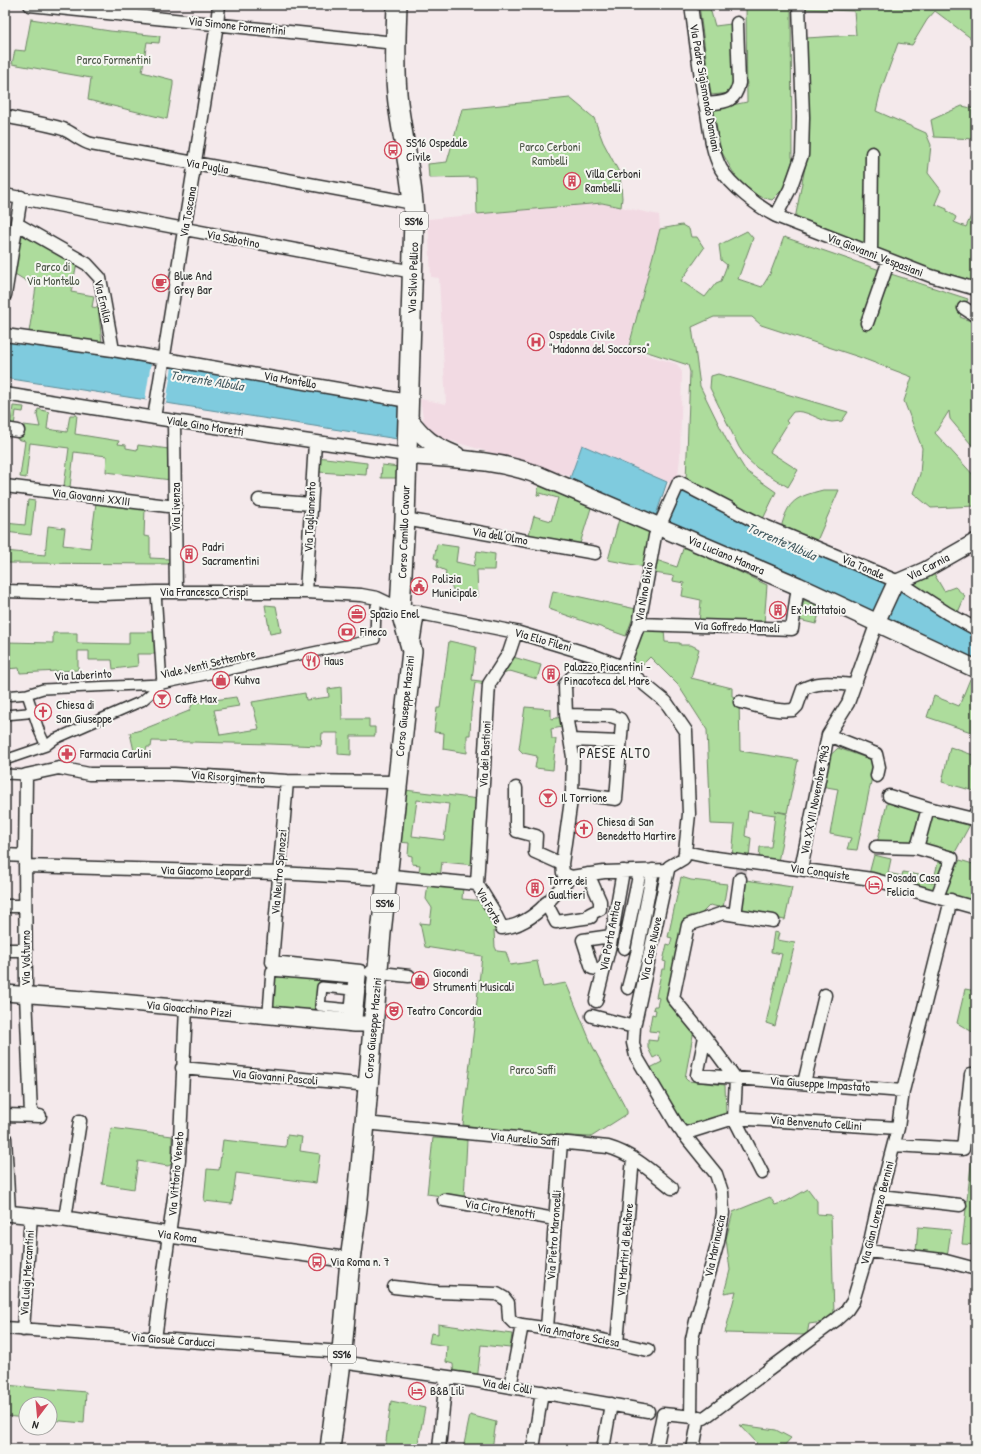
<svg xmlns="http://www.w3.org/2000/svg" width="981" height="1454" font-family="'Patrick Hand',sans-serif">
<style>
.built{fill:#f2dae3}
.green{fill:#addc9c;stroke:#6c8464;fill-rule:evenodd}
.water{fill:#7fcbde;stroke:#5d8b96}
.pier{fill:#f4e9eb}
.lines{fill:none;stroke-linecap:round;stroke-linejoin:round}
.minor-tunnel{stroke:#ccc3c5;stroke-width:12;stroke-dasharray:12 6;stroke-linecap:butt}
.pedestrian-casing{stroke:#2b2b2b;stroke-width:12}
.minor-casing{stroke:#2b2b2b;stroke-width:15}
.tertiary-casing{stroke:#2b2b2b;stroke-width:18}
.secondary-casing{stroke:#2b2b2b;stroke-width:20}
.primary-casing{stroke:#2b2b2b;stroke-width:22}
.pedestrian{stroke:#f6f6f2;stroke-width:9}
.minor{stroke:#f6f6f2;stroke-width:12}
.tertiary{stroke:#f6f6f2;stroke-width:15}
.secondary{stroke:#f6f6f2;stroke-width:17}
.primary{stroke:#f6f6f2;stroke-width:19}
.labels{text-anchor:middle;stroke-width:4;stroke-linejoin:round;paint-order:stroke}
.shield{fill:#f6f6f2;stroke:#686867;stroke-width:1}
.shield-label{font-size:11px;font-weight:bold;fill:#2b2b2b}
.street-label{font-size:12px;fill:#2b2b2b;stroke:#f6f6f2}
.park-label{font-size:12px;fill:#4c5747;stroke:#f6f6f2}
.poi-label{font-size:12px;fill:#2b2b2b;stroke:#f6f6f2;text-anchor:start}
.water-label{font-size:13px;font-style:italic;fill:#445b61;stroke:#f6f6f2}
.quarter-label{font-size:14px;letter-spacing:1px;fill:#2b2b2b;stroke:#f6f6f2}
</style>
<rect width="100%" height="100%" fill="#f4e9eb"/>
<filter id="ink" filterUnits="userSpaceOnUse"><feTurbulence type="fractalNoise" baseFrequency=".025" numOctaves="2"/><feDisplacementMap in="SourceGraphic" scale="8" xChannelSelector="R" yChannelSelector="G"/><feConvolveMatrix kernelMatrix="1 2 1 2 8 2 1 2 1" color-interpolation-filters="sRGB"/></filter>
<g filter="url(#ink)">
<path class="built" d="M602,203L659,215L660,229L627,349L677,364L682,372L680,457L677,486L582,445L570,476L438,437L425,430L420,399L446,404L439,278L431,277L428,219Z
M539,1442L581,1449H538Z"/>
<path class="green" d="M699,5H709L715,26L731,24L736,81L731,93L711,95Z
M746,5H791L792,157L793,160L784,188L772,200L758,196L737,179L720,149L713,109L747,102Z
M804,5H976V42L935,11L927,20L912,45L898,43L881,90L876,111L926,133L931,145L928,173L941,190L935,204L947,209V211L956,217L954,222L966,227L976,205V243L973,284L874,254L866,175L864,200L869,252L794,224L807,157L806,38L856,35L854,11L804,9Z
M31,19L110,31L160,36L159,43L147,42L142,72L173,80V85L167,119L88,100L91,78L12,64L15,50L25,51Z
M570,98L594,118L603,142L620,174L622,198L621,207L602,203L477,214L476,177L429,178L428,164L447,162L462,109Z
M962,106L976,109V139L934,137L931,120Z
M682,225L689,229L691,237H697L704,248L681,281L705,297L716,283L721,281L727,265L721,260L719,245L747,231L753,238L738,279L762,287L770,274L784,237L880,270L872,325L891,274L968,299L960,317L976,323V450L950,419L949,411L935,433L976,478V506L931,508L913,493L920,474L922,448L904,401L912,377L859,357L761,325L752,317H714L692,327L700,386L726,439L746,471L776,492L763,519L686,481L690,372L688,365L629,346L660,229Z
M22,229L77,263L71,292L94,296L92,307L98,308L102,342H92L29,332L36,287L15,274Z
M718,374L848,412L842,421C839,421 835,422 832,422C818,421 807,409 793,412L786,421L788,423L770,452L798,470L788,487L757,468L747,459L739,447L710,388L711,376Z
M13,406L24,407L23,412L16,411L14,426L24,428V425L40,427L37,415L38,409L49,412L47,429L67,432L70,415H77L75,434L119,441L118,444L126,445V448L137,450L138,445L169,449L171,480L106,472L107,456L74,452L70,487L64,486L69,448L30,443L26,478L20,477L25,441L17,439L18,431L10,430Z
M317,457L367,463L366,475L318,472Z
M382,465L399,467V478H381Z
M539,485L591,508L579,547L528,538L534,516L551,521L558,498L540,493V496L537,495Z
M823,490H839L816,543L781,528C788,500 796,497 823,490Z
M28,500L35,501L31,535L5,532V523L25,525Z
M96,503L145,509L144,536L150,537V558L170,559V564L5,563V551L45,555L48,526L65,528L63,545L90,548Z
M619,519L652,530L645,567L608,560Z
M437,544L458,547L456,562L474,566L477,551L495,554L494,570H477L478,597L454,591L449,582L445,579L446,571L437,567L438,560L434,558Z
M684,546L767,585L764,624L699,623L701,600L682,596L684,583L673,581L674,576L654,573L656,560L677,567Z
M930,567L944,591L955,587L965,596L956,617L899,582Z
M553,591L636,609L626,636L549,609Z
M804,600L821,607L816,624L799,620Z
M265,605L276,606L281,632L270,634Z
M645,630H664L665,642L680,643V645H691L699,649L691,678L732,688V696L739,699L740,751L798,760L787,813L775,811L787,814L778,862L759,859L760,847H771L775,815L748,811L745,836L751,838L749,858L732,856L735,825L711,824L707,730L678,685L650,657L640,667L632,661L635,648Z
M129,632H153L159,654H137L138,666L113,669L112,660H89V651H78V670L20,673L19,668L5,669V642L53,643V633H77V643L129,644Z
M449,641L476,647L472,680L488,682L486,685L475,683L471,712L470,735H467V753L443,749L444,733L434,732L437,708H440Z
M513,657L541,665L537,679L510,671L504,674Z
M970,679L976,683V729L974,733L927,717L934,696L959,706Z
M341,687L342,719H369V727H375V736H351V755L338,754V733H322L321,746L270,744L152,741L151,747H147L146,751H134L130,733L144,729L189,711L193,703L236,697L239,706L214,710L220,735L259,729L252,702L305,693L306,700L329,697L328,689Z
M525,707L551,709V719L562,717L563,727L551,729L552,739H556L553,770L535,768L537,756L523,753L519,749Z
M950,747L976,756L972,767L976,769V785L974,791L942,782Z
M838,748L872,760L874,767L857,850L847,849L851,838L830,834L838,789L821,786L825,760Z
M405,790L479,799L475,865L442,862L440,878L418,876L420,865L412,864V856L408,855L409,843L399,842ZM417,800L449,804L444,840L412,836Z
M889,796L923,807L911,848L876,847Z
M928,808L973,819L952,858L917,848Z
M874,855L891,859L888,873L902,876L903,872L919,875L918,880L933,883L938,862L945,863L935,892L869,874Z
M960,860L976,865V904L943,893Z
M681,877L691,880L727,884L723,908L710,905L699,916L692,915L685,919L668,1003L694,1030L685,1078L688,1081L725,1085L726,1115L682,1130L648,1069L662,1062L659,1055L653,1058L648,1048V1040L657,1041L659,1032L649,1031L652,1014L655,1015L656,1010L653,1009L654,1006H657L659,998L656,997L662,969H665L666,962L663,961L667,944L670,945L672,938L668,937Z
M746,880L792,887L785,920L742,912Z
M428,883L463,886L462,899L484,901L499,931H494L495,947L497,951L506,952L510,965L537,961L543,987L566,983L592,1045L627,1111V1114L591,1137L529,1134L463,1125L482,956L425,947L420,923L430,924L432,908L426,899Z
M774,932L779,933L777,940L795,943L775,1026L766,1023L782,954L771,952Z
M271,971L322,976L319,1016L268,1011Z
M965,989L976,991V1034L957,1023Z
M976,1121V1245L962,1244Z
M111,1128L172,1136V1164L168,1166L138,1161L134,1189L102,1184Z
M287,1135L302,1137L300,1151L320,1154L316,1183L236,1173L232,1204L204,1201L207,1169L219,1170L223,1140L286,1147Z
M433,1138L467,1140L464,1199L427,1194Z
M808,1189L817,1201V1214L831,1215L834,1314L823,1322L809,1324L807,1335L725,1333L736,1291L724,1293L730,1270L726,1239L733,1212L770,1197L775,1205L787,1201Z
M918,1227L951,1230L947,1257L916,1252Z
M438,1324L512,1334L510,1348L481,1345L477,1381L454,1378L453,1364L446,1362L447,1346L429,1343L431,1333L438,1334Z
M5,1385L86,1392L84,1423L50,1420V1404H26V1418L5,1416Z
M391,1401L425,1408L417,1449H385Z
M470,1415L496,1422L492,1449H463Z
M740,1425L776,1430L791,1438L782,1448L783,1449H750L757,1443Z"/>
<path class="water" d="M5,340L406,403L404,440L5,378Z
M582,445L667,482L655,518L569,481Z
M682,491L891,586L877,614L832,592L669,522Z
M899,590L951,623L976,637V664L887,621Z"/>
<path class="pier" d="M151,363L172,366L166,403L145,400Z"/>
<g class="lines">
<path class="minor-tunnel" d="M740,879L742,861"/>
<g class="pedestrian-casing">
<path id="pedestrian" d="M27,694L40,733L46,746
M5,696L27,694L43,689L162,684L156,592
M5,715L27,713L33,709
M5,760L46,746L55,739L142,701L162,684L375,639L376,606
M5,774L26,775
M271,971L353,978L349,1018L268,1011Z
M350,1009L320,1006L322,987L352,990"/>
</g>
<g class="minor-casing">
<path id="minor" d="M30,5L395,43
M691,5C696,41 700,77 707,113C710,132 712,152 721,169C730,185 760,208 776,216L790,189L802,155L803,117L799,5
M705,104C723,102 735,104 739,83L737,23
M5,116C24,121 45,123 63,129C73,133 80,141 91,144L413,203
M5,195L413,272
M776,216L931,276L976,289
M17,224L87,264L100,278L113,350
M871,253L872,153
M5,295L21,197
M964,308L976,316
M867,323L889,260
M5,335L113,350L408,401
M5,394L174,421L406,455
M154,418L217,24L219,5
M174,421L176,592
M5,429L18,431
M5,486L176,507
M259,500L311,504
M405,519L595,553
M5,591L103,594L156,592H306L361,595L377,598L400,609L516,632L592,655L623,667L666,702L686,731L689,814L685,852L684,858L669,867L668,870L604,872L571,877
M306,592L315,442
M639,624L792,629L798,586
M413,644L418,612
M623,667L639,624L655,536L679,482L760,524L899,582L947,613L976,629
M740,702C758,706 775,712 793,710L797,706L803,689C819,680 837,684 854,685
M566,715L611,716L620,719L622,723L616,799L572,793
M828,735L876,754L879,767L877,776
M571,740L620,742
M287,781L272,962L360,971L355,1024
M516,788V825L517,831L536,836L535,852L562,864
M889,796L928,808
M876,847L917,848
M685,852L709,857L872,879L976,908
M5,855L25,856
M25,866L279,873L387,879
M801,869L828,735L848,703L877,622
M668,870L634,1027L633,1043L636,1056L678,1127L716,1174L722,1192L723,1213L718,1242L696,1321L692,1339L691,1417
M388,874L392,876L477,884L493,910L502,928C508,927 515,926 520,923C541,914 555,893 571,877
M571,877L563,873L562,864L572,793L573,757L566,715L565,685L572,677L626,679L623,667
M477,884L489,684L509,653L516,632
M937,897L952,858L917,848L928,808L973,819L976,812
M546,903L556,922L591,917L590,914L600,909V901L588,874
M5,906H25
M735,915L740,879
M624,948L640,871
M5,950H26
M604,970L592,968L583,940L611,936
M371,972L409,976
M628,988L637,953L653,870
M596,1001L610,945L623,871
M592,1016L634,1027
M705,1037L697,1075L903,1091
M182,1068L369,1085
M804,1083L825,995
M31,1114L26,995L25,856L26,775L59,768L89,774H174L287,781L397,782
M5,1115L40,1116
M365,1123L608,1147C633,1154 652,1172 672,1188
M683,1134L734,1118L898,1128
M5,1138L9,1212
M894,1145L963,1149L971,1074
M762,1173L734,1118L736,1079L705,1037L673,998L688,925L723,913L773,921
M880,1196L960,1205
M444,1200L555,1219
M65,1219L80,1121
M868,1251L942,1260L976,1269
M394,1287L438,1292L497,1294L504,1298L508,1303L509,1318L514,1323L522,1325L557,1330L648,1350
M5,1328L342,1352
M547,1328L561,1142
M23,1330L31,1215
M155,1339L179,1160L186,1008
M617,1343L633,1158
M341,1362L477,1381L648,1411
M510,1387L522,1325
M439,1449L446,1377
M533,1449L542,1392
M603,1449L611,1404
M656,1449L663,1414L704,1418L836,1320L847,1310L853,1301L868,1251L880,1196L898,1128L903,1091L951,900
M693,1449L699,1417"/>
</g>
<g class="tertiary-casing">
<path id="tertiary" d="M877,622L895,583L925,570L976,541
M5,993L110,1001L355,1024H373
M5,1213L65,1219L177,1236L350,1260"/>
</g>
<g class="secondary-casing">
<path id="secondary" d="M408,418C424,439 432,445 456,455
M406,455C451,459 496,459 538,475L798,586L976,669"/>
</g>
<g class="primary-casing">
<path id="primary" d="M330,1449L341,1362L350,1260L357,1209L365,1123L381,933L412,651L400,609L405,519L414,219C413,180 403,142 398,103C394,72 396,36 397,5"/>
</g>
<use href="#pedestrian" class="pedestrian"/>
<use href="#minor" class="minor"/>
<use href="#tertiary" class="tertiary"/>
<use href="#secondary" class="secondary"/>
<use href="#primary" class="primary"/>
</g>
</g>
<defs>
<g id="bus-ring" transform="scale(0.9)"><circle r="9.5" fill="#f6f6f2" stroke="#d1495b" stroke-width="1.5"/><path d="M-5-6H5V4H4V6H2V4H-2V6H-4V4H-5ZM-3.5-4V0h7V-4ZM-3.5 1.2v1.5H-2V1.2ZM2 1.2v1.5H3.5V1.2Z" fill="#d1495b"/></g>
<g id="building-ring" transform="scale(0.9)"><circle r="9.5" fill="#f6f6f2" stroke="#d1495b" stroke-width="1.5"/><path d="M-4-6H4V6H1V3H-1V6H-4ZM-2.5-4.3h1.7v1.8h-1.7ZM.8-4.3h1.7v1.8H.8ZM-2.5-1h1.7V.8h-1.7ZM.8-1h1.7V.8H.8Z" fill="#d1495b"/></g>
<g id="cafe-ring" transform="scale(0.9)"><circle r="9.5" fill="#f6f6f2" stroke="#d1495b" stroke-width="1.5"/><path d="M-5.5-4.5H6V0H3Q3 3.5 0 3.5H-2.5Q-5.5 3.5-5.5 0ZM3-3.2v2h1.7v-2ZM-6 4.5H4V6H-6Z" fill="#d1495b"/></g>
<g id="hospital-ring" transform="scale(0.9)"><circle r="9.5" fill="#f6f6f2" stroke="#d1495b" stroke-width="1.5"/><path d="M-5-5h3v3.5h4V-5h3V5h-3V1.5h-4V5h-3Z" fill="#d1495b"/></g>
<g id="civic-ring" transform="scale(0.9)"><circle r="9.5" fill="#f6f6f2" stroke="#d1495b" stroke-width="1.5"/><path d="M-.6-6.5H3V-4.5H.6V-3L4-1V1h2V6H-6V1h2V-1L-.6-3ZM-1.2 2.5V6h2.4V2.5Z" fill="#d1495b"/></g>
<g id="office-ring" transform="scale(0.9)"><circle r="9.5" fill="#f6f6f2" stroke="#d1495b" stroke-width="1.5"/><path d="M-6-3h4V-5.5h4V-3h4V5H-6ZM-1-4.5V-3h2v-1.5ZM-6 0V1H6V0Z" fill="#d1495b"/></g>
<g id="bank-ring" transform="scale(0.9)"><circle r="9.5" fill="#f6f6f2" stroke="#d1495b" stroke-width="1.5"/><path d="M-6-4H6V4H-6ZM0-2.3a2.3 2.3 0 1 0 0 4.6a2.3 2.3 0 1 0 0-4.6Z" fill="#d1495b"/></g>
<g id="restaurant-ring" transform="scale(0.9)"><circle r="9.5" fill="#f6f6f2" stroke="#d1495b" stroke-width="1.5"/><path d="M-5-6h1v4h1v-4h1v4h1v-4h1v5L-1.5 .5V6h-2V.5L-5-1ZM5-6V6H3V1.5H1.5Q1.5-4 5-6Z" fill="#d1495b"/></g>
<g id="shop-ring" transform="scale(0.9)"><circle r="9.5" fill="#f6f6f2" stroke="#d1495b" stroke-width="1.5"/><path d="M-5-2.5h2.3a2.7 3.5 0 0 1 5.4 0H5L5.5 6h-11ZM-1.5-2.5h3a1.5 2.3 0 0 0-3 0Z" fill="#d1495b"/></g>
<g id="bar-ring" transform="scale(0.9)"><circle r="9.5" fill="#f6f6f2" stroke="#d1495b" stroke-width="1.5"/><path d="M-6-5H6L.8 .8V4.5H3.5V6h-7V4.5H-.8V.8Z" fill="#d1495b"/></g>
<g id="church-ring" transform="scale(0.9)"><circle r="9.5" fill="#f6f6f2" stroke="#d1495b" stroke-width="1.5"/><path d="M-1.2-6h2.4v3.5h3.3v2.4h-3.3V6h-2.4V-.1h-3.3v-2.4h3.3Z" fill="#d1495b"/></g>
<g id="pharmacy-ring" transform="scale(0.9)"><circle r="9.5" fill="#f6f6f2" stroke="#d1495b" stroke-width="1.5"/><path d="M-2-6h4v4h4v4h-4v4h-4v-4h-4v-4h4Z" fill="#d1495b"/></g>
<g id="hotel-ring" transform="scale(0.9)"><circle r="9.5" fill="#f6f6f2" stroke="#d1495b" stroke-width="1.5"/><path d="M-6-4.5h1.5V1H6V5H4.5V3h-9V5H-6ZM-4 0a1.8 1.8 0 1 1 3.6 0ZM.5 0V-2.5h3Q6-2.5 6 0Z" fill="#d1495b"/></g>
<g id="theatre-ring" transform="scale(0.9)"><circle r="9.5" fill="#f6f6f2" stroke="#d1495b" stroke-width="1.5"/><path d="M-5-5.5Q0-4 5-5.5V0Q5 5 0 6Q-5 5-5 0ZM-3.3-2.5H-1v1.5H-3.3ZM1-2.5H3.3v1.5H1ZM-2.8 1Q0 5.5 2.8 1Z" fill="#d1495b"/></g>
</defs>
<g fill-rule="evenodd">
<use href="#bus-ring" x="393" y="150"/>
<use href="#building-ring" x="572" y="181"/>
<use href="#cafe-ring" x="161" y="283"/>
<use href="#hospital-ring" x="536" y="342"/>
<use href="#building-ring" x="189" y="554"/>
<use href="#civic-ring" x="419" y="586"/>
<use href="#building-ring" x="778" y="610"/>
<use href="#office-ring" x="357" y="614"/>
<use href="#bank-ring" x="347" y="632"/>
<use href="#restaurant-ring" x="311" y="661"/>
<use href="#building-ring" x="551" y="674"/>
<use href="#shop-ring" x="221" y="680"/>
<use href="#bar-ring" x="162" y="699"/>
<use href="#church-ring" x="43" y="712"/>
<use href="#pharmacy-ring" x="67" y="754"/>
<use href="#bar-ring" x="548" y="798"/>
<use href="#church-ring" x="584" y="829"/>
<use href="#hotel-ring" x="874" y="885"/>
<use href="#building-ring" x="535" y="888"/>
<use href="#shop-ring" x="420" y="980"/>
<use href="#theatre-ring" x="394" y="1011"/>
<use href="#bus-ring" x="317" y="1262"/>
<use href="#hotel-ring" x="417" y="1391"/>
</g>
<g class="labels">
<g class="shield">
<rect x="400" y="212" width="28" height="18" rx="3"/>
<rect x="371" y="894" width="28" height="18" rx="3"/>
<rect x="328" y="1345" width="28" height="18" rx="3"/>
</g>
<g class="shield-label">
<text x="414" y="225">SS16</text>
<text x="385" y="907">SS16</text>
<text x="342" y="1358">SS16</text>
</g>
<g class="street-label">
<text transform="translate(237 26) rotate(6)" y="4">Via Simone Formentini</text>
<text transform="translate(705 88) rotate(80)" y="4">Via Padre Sigismondo Damiani</text>
<text transform="translate(207 166) rotate(10)" y="4">Via Puglia</text>
<text transform="translate(188 212) rotate(-80)" y="4">Via Toscana</text>
<text transform="translate(233 239) rotate(11)" y="4">Via Sabotino</text>
<text transform="translate(875 255) rotate(21)" y="4">Via Giovanni Vespasiani</text>
<text transform="translate(413 278) rotate(-88)" y="4">Via Silvio Pellico</text>
<text transform="translate(103 301) rotate(77)" y="4">Via Emilia</text>
<text transform="translate(290 380) rotate(10)" y="4">Via Montello</text>
<text transform="translate(205 426) rotate(9)" y="4">Viale Gino Moretti</text>
<text transform="translate(91 497) rotate(7)" y="4">Via Giovanni XXIII</text>
<text transform="translate(176 507) rotate(-90)" y="4">Via Livenza</text>
<text transform="translate(310 517) rotate(-87)" y="4">Via Tagliamento</text>
<text transform="translate(404 532) rotate(-88)" y="4">Corso Camillo Cavour</text>
<text transform="translate(500 536) rotate(10)" y="4">Via dell'Olmo</text>
<text transform="translate(726 555) rotate(23)" y="4">Via Luciano Manara</text>
<text transform="translate(863 567) rotate(23)" y="4">Via Tonale</text>
<text transform="translate(928 567) rotate(-27)" y="4">Via Carnia</text>
<text x="204" y="596">Via Francesco Crispi</text>
<text transform="translate(644 592) rotate(-80)" y="4">Via Nino Bixio</text>
<text transform="translate(737 627) rotate(2)" y="4">Via Goffredo Mameli</text>
<text transform="translate(543 640) rotate(16)" y="4">Via Elio Fileni</text>
<text transform="translate(208 664) rotate(-13)" y="4">Viale Venti Settembre</text>
<text transform="translate(83 675) rotate(-3)" y="4">Via Laberinto</text>
<text transform="translate(405 706) rotate(-84)" y="4">Corso Giuseppe Mazzini</text>
<text transform="translate(485 754) rotate(-87)" y="4">Via dei Bastioni</text>
<text transform="translate(228 777) rotate(4)" y="4">Via Risorgimento</text>
<text transform="translate(815 800) rotate(-79)" y="4">Via XXVII Novembre 1943</text>
<text transform="translate(206 871) rotate(1)" y="4">Via Giacomo Leopardi</text>
<text transform="translate(279 872) rotate(-85)" y="4">Via Neutro Spinozzi</text>
<text transform="translate(820 872) rotate(8)" y="4">Via Conquiste</text>
<text transform="translate(489 906) rotate(60)" y="4">Via Forte</text>
<text transform="translate(610 936) rotate(-79)" y="4">Via Porta Antica</text>
<text transform="translate(651 949) rotate(-78)" y="4">Via Case Nuove</text>
<text transform="translate(26 958) rotate(-90)" y="4">Via Volturno</text>
<text transform="translate(189 1009) rotate(6)" y="4">Via Gioacchino Pizzi</text>
<text transform="translate(373 1028) rotate(-85)" y="4">Corso Giuseppe Mazzini</text>
<text transform="translate(275 1077) rotate(5)" y="4">Via Giovanni Pascoli</text>
<text transform="translate(820 1084) rotate(4)" y="4">Via Giuseppe Impastato</text>
<text transform="translate(816 1123) rotate(4)" y="4">Via Benvenuto Cellini</text>
<text transform="translate(525 1139) rotate(5)" y="4">Via Aurelio Saffi</text>
<text transform="translate(176 1174) rotate(-85)" y="4">Via Vittorio Veneto</text>
<text transform="translate(500 1209) rotate(9)" y="4">Via Ciro Menotti</text>
<text transform="translate(877 1213) rotate(-76)" y="4">Via Gian Lorenzo Bernini</text>
<text transform="translate(554 1235) rotate(-86)" y="4">Via Pietro Maroncelli</text>
<text transform="translate(177 1236) rotate(8)" y="4">Via Roma</text>
<text transform="translate(715 1246) rotate(-78)" y="4">Via Marinuccia</text>
<text transform="translate(625 1250) rotate(-85)" y="4">Via Martiri di Belfiore</text>
<text transform="translate(27 1273) rotate(-86)" y="4">Via Luigi Mercantini</text>
<text transform="translate(578 1335) rotate(11)" y="4">Via Amatore Sciesa</text>
<text transform="translate(173 1340) rotate(4)" y="4">Via Giosuè Carducci</text>
<text transform="translate(507 1386) rotate(9)" y="4">Via dei Colli</text>
</g>
<g class="park-label">
<text x="114" y="64">Parco Formentini</text>
<text x="550" y="151">Parco Cerboni<tspan x="550" dy="14">Rambelli</tspan></text>
<text x="53" y="271">Parco di<tspan x="53" dy="14">Via Montello</tspan></text>
<text x="533" y="1074">Parco Saffi</text>
</g>
<g class="poi-label">
<text x="406" y="147">SS16 Ospedale<tspan x="406" dy="14">Civile</tspan></text>
<text x="585" y="178">Villa Cerboni<tspan x="585" dy="14">Rambelli</tspan></text>
<text x="174" y="280">Blue And<tspan x="174" dy="14">Grey Bar</tspan></text>
<text x="549" y="339">Ospedale Civile<tspan x="549" dy="14">"Madonna del Soccorso"</tspan></text>
<text x="202" y="551">Padri<tspan x="202" dy="14">Sacramentini</tspan></text>
<text x="432" y="583">Polizia<tspan x="432" dy="14">Municipale</tspan></text>
<text x="791" y="614">Ex Mattatoio</text>
<text x="370" y="618">Spazio Enel</text>
<text x="360" y="636">Fineco</text>
<text x="324" y="665">Haus</text>
<text x="564" y="671">Palazzo Piacentini -<tspan x="564" dy="14">Pinacoteca del Mare</tspan></text>
<text x="234" y="684">Kuhva</text>
<text x="175" y="703">Caffè Max</text>
<text x="56" y="709">Chiesa di<tspan x="56" dy="14">San Giuseppe</tspan></text>
<text x="80" y="758">Farmacia Carlini</text>
<text x="561" y="802">Il Torrione</text>
<text x="597" y="826">Chiesa di San<tspan x="597" dy="14">Benedetto Martire</tspan></text>
<text x="887" y="882">Posada Casa<tspan x="887" dy="14">Felicia</tspan></text>
<text x="548" y="885">Torre dei<tspan x="548" dy="14">Gualtieri</tspan></text>
<text x="433" y="977">Giocondi<tspan x="433" dy="14">Strumenti Musicali</tspan></text>
<text x="407" y="1015">Teatro Concordia</text>
<text x="330" y="1266">Via Roma n. 7</text>
<text x="430" y="1395">B&amp;B Lili</text>
</g>
<g class="water-label">
<text transform="translate(207 380) rotate(9)" y="5">Torrente Albula</text>
<text transform="translate(782 541) rotate(24)" y="5">Torrente Albula</text>
</g>
<g class="quarter-label">
<text x="615" y="758">PAESE ALTO</text>
</g>
</g>
<rect width="981" height="1454" fill="none" stroke="#f6f6f2" stroke-width="20"/>
<rect x="10" y="10" width="961" height="1434" fill="none" stroke="#2b2b2b" stroke-width="1.5" filter="url(#ink)"/>
<g transform="translate(38 1416) rotate(196)"><circle r="19" fill="#f6f6f2" stroke="#a5a5a2"/>
<path d="M0-3L7 15L0 10L-7 15Z" fill="#d1495b"/>
<text y="-6" font-size="11" font-weight="bold" text-anchor="middle" fill="#2b2b2b">N</text>
</g>
</svg>
